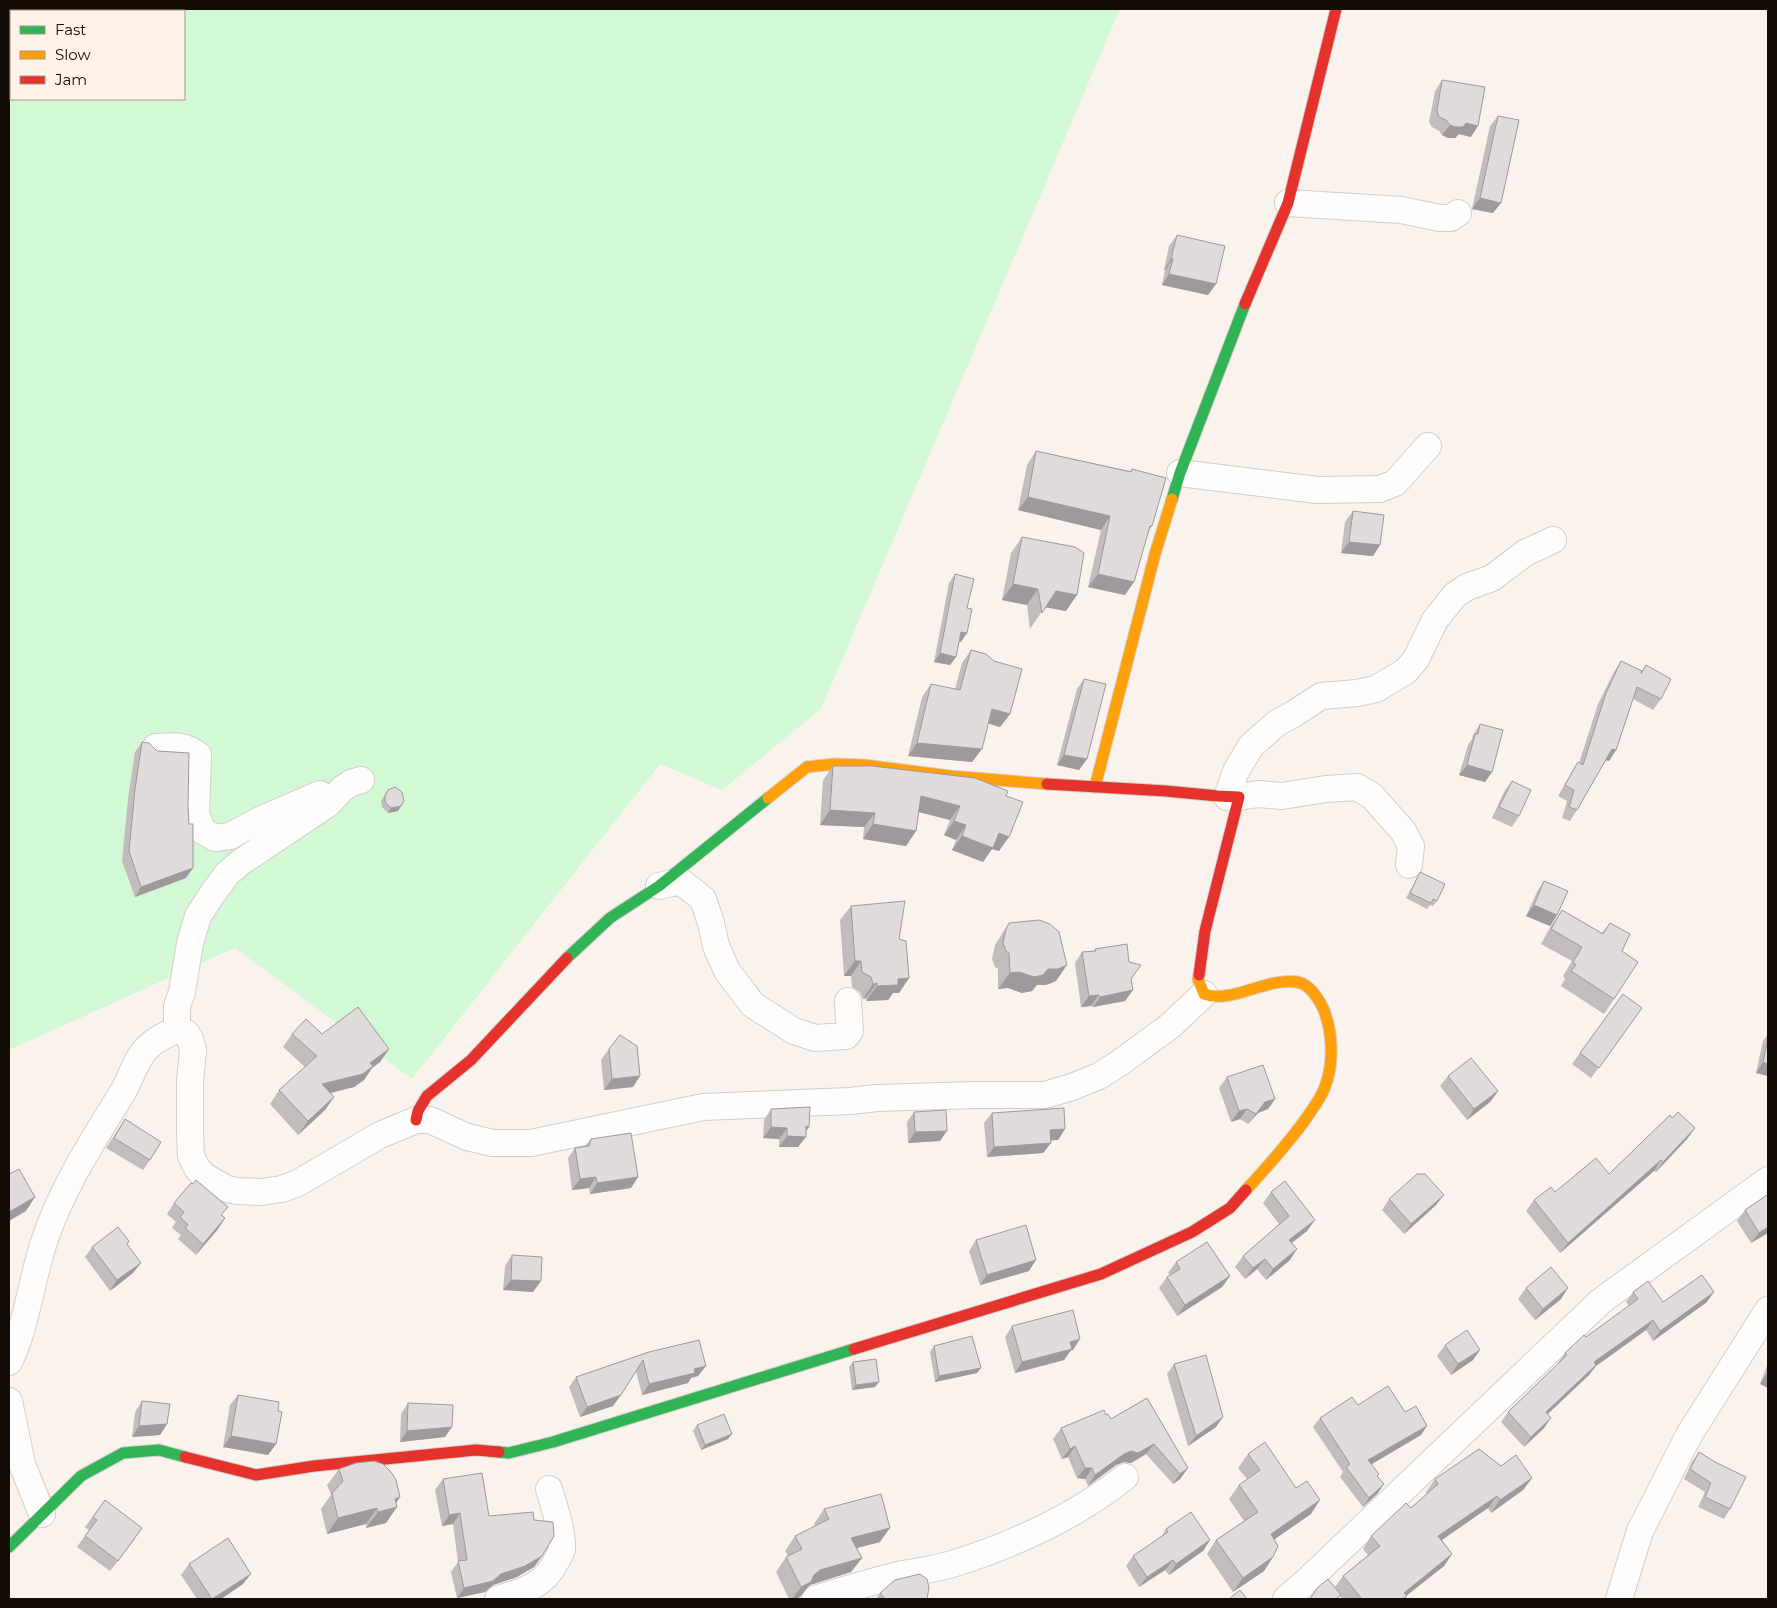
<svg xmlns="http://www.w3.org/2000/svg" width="1777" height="1608" font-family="Montserrat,sans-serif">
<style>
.green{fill:#d2f8d6;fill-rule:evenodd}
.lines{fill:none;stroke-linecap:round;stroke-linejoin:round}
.street-casing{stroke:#d5cec8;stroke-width:28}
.fast-casing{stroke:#d5cec8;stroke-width:13}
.slow-casing{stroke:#d5cec8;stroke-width:13}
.jam-casing{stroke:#d5cec8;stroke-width:13}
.street{stroke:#fefdfc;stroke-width:26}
.fast{stroke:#30b455;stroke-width:11}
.slow{stroke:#ff9f0a;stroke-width:11}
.jam{stroke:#e5322d;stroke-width:11}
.wall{fill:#c2bcbd}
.shaded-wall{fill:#9e999a}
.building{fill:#e1dbdc;stroke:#9e999a}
</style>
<rect width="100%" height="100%" fill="#faf3ed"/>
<path class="green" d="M9,9H1120L821,709L722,790L660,764L412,1079L235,948L9,1050ZM11,11H184V99H11Z"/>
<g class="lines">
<g class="street-casing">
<path id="street" d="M1288,203L1401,210L1440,218H1451L1458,213
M1180,473L1317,490L1380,489L1395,483L1428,446
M156,747C173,746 184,744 198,755L196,815L203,831L215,838L230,836L260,820L320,794
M1227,797L1236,771L1251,746L1277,723L1292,715L1321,696L1357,693L1376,689L1406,671L1416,659L1435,620L1455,595L1467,587L1492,578L1525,553L1553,540
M1239,797L1258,794L1282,796L1326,789L1357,787L1372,796L1403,831L1411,846L1409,865
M659,886L680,881L703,899L711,923L716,946L727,971L753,1005L794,1031L815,1038L846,1036L850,1031L848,1001
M177,1029V1006L182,992L190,943L198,916L213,893L227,874L241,862L328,804L342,789L351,783L361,780
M9,1362C27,1325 31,1281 44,1242C62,1187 94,1139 124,1090C131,1077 137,1057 148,1047C155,1039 168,1034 177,1029L186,1033L190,1039L193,1050L190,1081V1132L191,1156L197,1168L204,1176L227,1189L237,1191L261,1192L282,1189L298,1183L380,1135L416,1120H430L467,1137L493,1143H531L703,1107L850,1101L877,1098L976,1095H1045L1072,1087L1099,1076L1118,1064L1170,1026L1204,994
M9,1401L22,1464L42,1514
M498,1599C521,1592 544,1586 555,1563C557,1559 561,1554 562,1549C563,1533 554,1505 549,1489
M815,1599C844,1590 873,1581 903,1574C919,1571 936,1569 952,1564C1011,1546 1077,1516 1125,1477
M1286,1599L1308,1580L1601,1301L1768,1180
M1619,1599L1640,1531L1689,1435L1768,1310"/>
</g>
<g class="fast-casing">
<path id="fast" d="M1172,499L1180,473L1245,304
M567,958L610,918L659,886L768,798
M499,1452L509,1453L553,1442L854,1349
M9,1547L81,1476L123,1453L159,1450L185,1457"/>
</g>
<g class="slow-casing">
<path id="slow" d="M1095,787L1155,554L1172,499
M768,798L807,767L835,764L864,765L950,776L1047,784
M1199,975L1198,979L1204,994C1234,1004 1266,977 1297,982C1310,984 1318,998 1323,1008C1333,1032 1334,1063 1325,1087C1321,1098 1312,1110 1305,1120C1287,1145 1267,1167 1246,1190"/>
</g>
<g class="jam-casing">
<path id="jam" d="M1245,304L1288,203L1336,9
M1047,784L1166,791L1218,796L1239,797L1205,931L1199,975
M416,1120L418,1111L427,1096L471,1060L567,958
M854,1349L1101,1274L1192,1232L1230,1208L1246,1190
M185,1457L256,1475L314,1466L476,1450L499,1452"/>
</g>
<use href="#street" class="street"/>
<use href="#fast" class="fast"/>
<use href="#slow" class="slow"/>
<use href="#jam" class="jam"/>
</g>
<path class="wall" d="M1442,80L1471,137L1459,134L1455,138H1448L1442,135L1439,131L1432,127L1429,122L1435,91Z
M1498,116L1493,213L1472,209L1490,126Z
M1177,235L1216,284L1208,295L1162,285L1165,270H1164L1169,246Z
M1036,451L1130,471L1132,469L1152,526L1148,532L1125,595L1088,587L1101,530L1018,510L1027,465Z
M1353,511L1380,545L1373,556L1341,553L1345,522Z
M1022,537L1066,611L1045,607L1030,629L1027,605L1002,600L1011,553Z
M955,574L967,608L961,642H959L956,657L950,665L934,662L949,583Z
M971,650L1010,714L1000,727L988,723L982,749L972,762L908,756L922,697L931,684L955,689L962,663Z
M1621,661L1642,671L1646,665L1661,699L1653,710L1633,699L1616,750L1609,761L1606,760L1577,810L1570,821L1562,818L1567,801L1558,796L1571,773L1578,762L1579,763L1598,704L1614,672Z
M1084,679L1087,759L1079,770L1057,765L1077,689Z
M1480,724L1492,772L1485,782L1459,775L1468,745L1472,739L1473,735Z
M142,742L188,805L189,824L186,878L135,897L122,861L128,799L135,752Z
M833,766L1006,796L999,851L992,849L983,862L952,850L956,840L944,835L950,820L919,812L916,831L906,846L863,839L864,827L820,825L823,780Z
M1512,781L1519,816L1512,827L1492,818L1504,792Z
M388,790L401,806L398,811L388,813L382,807L381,801Z
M1420,872L1437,901L1433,906L1430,905L1427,909L1406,898L1417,878Z
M1544,881L1557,915L1550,926L1526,916L1537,892Z
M851,906L899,939L909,978L899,993H893L888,1000L866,1001V998L863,999L860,992L852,987L851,976H844L840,920Z
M1562,910L1602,933L1610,923L1622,951L1614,999L1604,1014L1561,986L1565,979L1563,976L1572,961L1541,944L1552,924Z
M1009,923L1056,981L1046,985H1037L1032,991L1022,993L1008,988L998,989V969L995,967L992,959L995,945Z
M1095,949L1131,979L1133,990L1125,1001L1093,1007L1091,1006L1081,1007L1075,963L1082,952L1094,951Z
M1642,1008L1591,1078L1572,1064L1580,1053Z
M292,1034H322L389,1049L380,1062L372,1068L364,1080L354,1087L331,1093L334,1097L325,1110L298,1135L270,1104L279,1090L305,1067L283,1047Z
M1768,1034V1076L1756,1073L1763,1041Z
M609,1049L633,1087L604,1090L601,1060Z
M1448,1076L1498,1091L1490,1102L1467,1120L1440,1086Z
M1227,1077L1275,1099L1268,1109L1258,1113L1248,1124L1240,1119L1231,1122L1219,1088Z
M771,1109L806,1131L798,1147H779V1139L763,1138L764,1120Z
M914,1112L940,1141L908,1143L907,1122Z
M992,1113L1065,1129L1058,1140H1051V1143L1043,1153L987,1157L984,1123Z
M1672,1118L1695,1128L1687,1139L1656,1172L1654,1171L1560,1253L1526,1211L1534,1200L1555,1192L1609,1174Z
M125,1119L150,1160L143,1170L106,1148Z
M591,1139L638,1177L631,1188L590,1194L589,1188L572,1190L568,1158L575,1148L585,1146Z
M1271,1192L1307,1231L1292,1243L1290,1260L1266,1280L1257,1269L1245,1279L1235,1267L1243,1256L1279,1224L1263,1203Z
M1389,1199L1436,1205L1404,1234L1382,1210Z
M174,1203L222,1215L225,1218L218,1229L196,1255L178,1239L181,1235L172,1228L176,1222L167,1214Z
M1745,1210L1768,1233L1751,1243L1737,1221Z
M976,1240L1029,1271L980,1285L969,1251Z
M127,1244L133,1273L110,1291L85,1257L92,1247Z
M512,1255L533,1292L503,1290L505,1266Z
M1176,1262L1230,1276L1222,1287L1177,1316L1159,1288L1167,1277L1170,1275L1168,1273Z
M1526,1288L1561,1299L1535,1320L1518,1299Z
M1633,1292L1663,1302H1707L1653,1341L1646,1330L1596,1366L1589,1375L1548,1414L1544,1428L1524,1447L1501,1422L1508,1412L1559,1364L1558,1363L1565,1353L1629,1306L1626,1302Z
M1012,1326L1073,1350H1071L1064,1360L1015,1373L1005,1337Z
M1445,1345L1473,1360L1451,1375L1437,1356Z
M934,1346L977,1373L935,1382L930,1352Z
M649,1352L698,1376L691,1378L688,1383L642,1395L636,1371L613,1406L580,1417L569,1387L576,1377Z
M853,1362L875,1387L852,1390L849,1367Z
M1768,1363V1388L1760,1384Z
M1174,1364L1216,1427L1188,1446L1167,1374Z
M238,1395L278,1411L276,1444L268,1455L223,1447L230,1405Z
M1147,1398L1188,1468L1180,1479L1173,1484L1146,1454L1131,1463L1124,1462L1116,1465L1088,1486L1085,1479L1077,1478L1068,1457L1062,1459L1053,1439L1061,1428L1106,1415L1111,1419Z
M142,1401L167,1424L160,1435L132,1437L135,1412Z
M408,1403L445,1437L400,1442L401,1414Z
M1358,1405L1421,1435L1371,1464L1378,1476V1493L1363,1507L1340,1477L1343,1472L1313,1427L1320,1418Z
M697,1425L728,1439L701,1450L693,1431Z
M1699,1452L1715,1462L1730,1509L1724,1519L1698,1507L1705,1492L1684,1479L1692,1462Z
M1248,1454L1311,1514L1274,1539L1273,1557L1264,1571L1233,1592L1207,1554L1216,1540L1244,1521L1229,1499L1239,1485L1247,1479L1238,1468Z
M1501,1466L1532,1478L1523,1490L1491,1513L1488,1508L1442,1540L1452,1554L1444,1566L1406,1596L1404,1599H1343L1340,1596L1335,1587L1343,1576L1368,1555L1363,1549L1371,1536L1411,1508L1427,1494L1426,1492L1435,1479Z
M339,1469L400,1497L396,1503L386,1523L366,1528V1524L327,1534L321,1509L331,1495L327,1485Z
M443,1479L489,1516L534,1520L542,1556L534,1567L517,1577L493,1585L485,1592L457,1598L451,1572L458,1562L453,1524L442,1526L435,1490Z
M105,1500L135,1539L110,1571L77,1547L89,1530L85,1527Z
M824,1509L880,1542L857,1548L862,1558L851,1572L810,1585L808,1587L800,1597L795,1599H789L776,1572L786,1557L788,1556L785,1551L795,1536L815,1526L814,1524Z
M1166,1529L1210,1540L1203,1551L1169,1575L1165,1570L1139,1587L1126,1566L1133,1556L1161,1537Z
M189,1564L243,1584L221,1599H197L181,1575Z
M880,1593L927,1599H876Z"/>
<path class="shaded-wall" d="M1466,123L1478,126L1471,137L1459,134L1455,138H1448L1442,135L1450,125Z
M1480,198L1501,203L1493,213L1472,209Z
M1171,259H1173L1165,270H1164Z
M1169,274L1216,284L1208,295L1162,285Z
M1028,497L1110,516L1101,530L1018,510Z
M1349,542L1380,545L1373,556L1341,553Z
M1098,574L1134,582L1125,595L1088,587Z
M1013,584L1038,589L1027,605L1002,600Z
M1056,591L1077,595L1066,611L1044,607Z
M961,632L967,633L961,642L955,641Z
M940,653L956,657L950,665L934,662Z
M992,709L1010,714L1000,727L983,722Z
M917,743L982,749L972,762L908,756Z
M1612,749L1616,750L1609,761L1605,760Z
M1064,755L1087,759L1079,770L1057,765Z
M1467,765L1492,772L1485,782L1459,775Z
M921,796L960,806L950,820L911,810Z
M401,806L398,811L388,813L391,808Z
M830,810L875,813L864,827L820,825Z
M954,821L966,825L956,840L944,835Z
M873,824L916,831L906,846L863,839Z
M999,833L1009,837L999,851L992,849L983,862L952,850L962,836Z
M193,868L186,878L135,897L141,887Z
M1534,905L1557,915L1550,926L1526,916Z
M855,961H861L851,976H844Z
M1067,965L1056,981L1046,985H1037L1032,991L1022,993L1008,988L998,989L1010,973L1048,969Z
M909,978L899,993H893L888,1000L866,1001L877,986L898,979Z
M877,983L866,998L863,999L873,984Z
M1133,990L1125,1001L1093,1007L1100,997Z
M1099,995L1091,1006L1081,1007L1089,996Z
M389,1049L380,1062L372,1068L364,1080L354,1087L313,1097L322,1084L370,1063Z
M1763,1062L1768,1064V1076L1756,1073Z
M640,1076L633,1087L604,1090L612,1079Z
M1498,1091L1490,1102L1467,1120L1474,1109Z
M334,1097L325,1110L298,1135L308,1121Z
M1275,1099L1268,1109L1258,1113L1248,1124L1265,1102Z
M1247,1109L1240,1119L1231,1122L1239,1111Z
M806,1126L809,1127L802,1137H806L798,1147H779L787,1136Z
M771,1127L787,1128L779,1139L763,1138Z
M1695,1128L1687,1139L1656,1172L1663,1162Z
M1065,1129L1058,1140L1043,1141L1050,1130Z
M947,1131L940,1141L908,1143L915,1132Z
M1051,1143L1043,1153L987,1157L994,1147Z
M1661,1160L1654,1171L1560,1253L1568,1243Z
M596,1177L589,1188L572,1190L580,1179Z
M638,1177L631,1188L590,1194L597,1183Z
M1444,1195L1436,1205L1404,1234L1411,1224Z
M35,1197L26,1211L9,1221V1212Z
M225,1218L218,1229L196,1255L203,1244Z
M1315,1220L1307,1231L1282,1250L1289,1240Z
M1768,1227V1233L1751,1243L1759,1233Z
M1297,1249L1290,1260L1266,1280L1273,1269Z
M1265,1259L1257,1269L1245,1279L1253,1268Z
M1036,1260L1029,1271L980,1285L987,1275Z
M141,1263L133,1273L110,1291L117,1280Z
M1230,1276L1222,1287L1177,1316L1185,1305Z
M511,1280L541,1281L533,1292L503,1290Z
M1568,1288L1561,1299L1535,1320L1543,1309Z
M1714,1292L1707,1302L1653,1341L1660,1331Z
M1653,1320L1646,1330L1596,1366L1589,1375L1539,1422L1546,1412L1594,1362Z
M1080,1339L1073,1350H1071L1064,1360L1015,1373L1022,1362L1070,1342Z
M1480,1350L1473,1360L1451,1375L1458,1364Z
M706,1366L698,1376L691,1378L688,1383L642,1395L649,1384L694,1369Z
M981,1368L977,1373L935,1382L939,1376Z
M1767,1373L1768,1374V1388L1760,1384Z
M879,1382L875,1387L852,1390L856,1385Z
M621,1395L613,1406L580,1417L587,1407Z
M1223,1417L1216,1427L1188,1446L1196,1436Z
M1551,1418L1544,1428L1524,1447L1531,1437Z
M167,1424L160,1435L132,1437L139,1426Z
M1427,1426L1421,1435L1362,1470L1368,1460Z
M452,1427L445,1437L400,1442L407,1431Z
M732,1434L728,1439L701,1450L705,1445Z
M231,1436L276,1444L268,1455L223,1447Z
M1154,1444L1146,1454L1131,1463L1124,1462L1116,1465L1088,1486L1095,1475L1124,1454Z
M1075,1446L1068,1457L1062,1459L1070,1449Z
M1085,1468H1092L1085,1479L1077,1478Z
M1188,1468L1180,1479L1173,1484L1180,1474Z
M1532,1478L1523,1490L1491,1513L1500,1500Z
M1384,1484L1378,1493L1363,1507L1369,1498Z
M1497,1496L1488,1508L1430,1548L1438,1536Z
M400,1497L392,1509L397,1507L386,1523L366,1528L378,1512L395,1499Z
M1320,1500L1311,1514L1262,1548L1271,1534Z
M377,1508L366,1524L327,1534L338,1518Z
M460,1513L453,1524L442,1526L449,1515Z
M890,1528L880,1542L841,1552L851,1538Z
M1210,1540L1203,1551L1169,1575L1176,1564Z
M1452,1554L1444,1566L1406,1596L1404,1599H1399L1404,1593Z
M542,1556L534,1567L517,1577L493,1585L485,1592L457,1598L464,1588L501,1574Z
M1273,1557L1264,1571L1233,1592L1243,1578Z
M862,1558L851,1572L810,1585L808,1587L800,1597L795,1599H792L801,1587L814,1575L820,1570Z
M1173,1560L1165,1570L1139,1587L1147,1577Z
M251,1574L243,1584L221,1599H212Z"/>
<path class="building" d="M1442,80L1485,87L1478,126L1466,123L1463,127H1456L1450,125L1446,120L1439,117L1437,111Z
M1498,116L1519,120L1501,203L1480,198Z
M1177,235L1225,246L1216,284L1169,274L1173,259H1171Z
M1036,451L1131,472L1132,469L1166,478L1152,526H1150L1134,582L1098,574L1110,516L1028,497Z
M1353,511L1384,515L1380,545L1349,542Z
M1022,537L1075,547L1084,553L1077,595L1056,591L1042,613L1038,589L1013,584Z
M955,574L974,579L967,608L972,609L967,633L961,632L956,657L940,653Z
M971,650L986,654L994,661L1022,669L1010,714L992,709L982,749L917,743L931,684L960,690Z
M1621,661L1642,671L1641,674L1646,665L1671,679L1661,699L1637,687L1616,750L1612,749L1577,810L1569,807L1574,790L1565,785L1578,762L1583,765L1606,693Z
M1084,679L1106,684L1087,759L1064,755Z
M1480,724L1503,730L1492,772L1467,765L1475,734H1478Z
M142,742L149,743L157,751L189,753L188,805L189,824H193V868L141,887L129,851L135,789Z
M833,766H872L975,778L1008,791L1006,796L1023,802L1009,837L999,833L993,848L962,836L966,825L954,821L960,806L921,796L916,831L873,824L875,813L830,810Z
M1512,781L1531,790L1519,816L1499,807Z
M395,787L402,792L404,801L401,806L391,808L385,802V796L388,790Z
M1420,872L1445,884L1437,901L1433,899L1431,903L1410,893Z
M1544,881L1568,891L1557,915L1534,905Z
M905,901L899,939L906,941L909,978L898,979V985L877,986V983L873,984L871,977L862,972L861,961H855L851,906Z
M1562,910L1603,934L1610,923L1630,934L1622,951L1638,962L1614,999L1571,971L1576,965L1573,962L1582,947L1551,929Z
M1039,920L1050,924L1059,932L1067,965L1058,969H1048L1043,975L1034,977L1019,972L1010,973L1009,953L1006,951L1003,943L1006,929L1009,923Z
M1127,944L1129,962L1141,965L1131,979L1133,990L1100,997L1099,995L1089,996L1082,952L1096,951L1095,949Z
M1623,994L1642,1008L1599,1068L1580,1053Z
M358,1007L389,1049L370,1063L373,1066L363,1074L322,1084L334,1097L308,1121L279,1090L317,1056L292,1034L306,1019L322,1034Z
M620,1035L637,1046L640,1076L612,1079L609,1049Z
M1768,1039V1064L1763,1062Z
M1471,1058L1498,1091L1474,1109L1448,1076Z
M1263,1065L1275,1099L1265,1102L1256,1114L1247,1109L1239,1111L1227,1077Z
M810,1107L809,1127L806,1126V1137L787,1136V1128L771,1127V1109Z
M1064,1108L1065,1129L1050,1130L1051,1143L994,1147L992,1113Z
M946,1110L947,1131L915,1132L914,1112Z
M1678,1112L1695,1128L1663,1162L1661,1160L1568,1243L1534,1200L1551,1187L1555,1192L1596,1158L1609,1174L1670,1115L1672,1118Z
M125,1119L161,1142L150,1160L114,1138Z
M631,1133L638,1177L597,1183L596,1177L580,1179L575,1148L589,1146L591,1139Z
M19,1169L35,1197L9,1212V1174Z
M1417,1174H1425L1444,1195L1411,1224L1389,1199Z
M196,1180L228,1207L221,1215L225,1218L203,1244L185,1228L188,1225L180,1217L184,1212L174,1203L191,1183L193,1184Z
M1285,1181L1315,1220L1289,1240L1297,1249L1273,1269L1265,1259L1253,1268L1243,1256L1289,1216L1271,1192Z
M1767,1195L1768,1197V1227L1759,1233L1745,1210Z
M1026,1225L1036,1260L987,1275L976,1240Z
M118,1227L129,1241L127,1244L141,1263L117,1280L92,1247Z
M1207,1242L1230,1276L1185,1305L1167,1277L1180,1269L1176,1262Z
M512,1255L542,1257L541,1281L511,1280Z
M1551,1267L1568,1288L1543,1309L1526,1288Z
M1702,1275L1714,1292L1660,1331L1653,1320L1594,1362L1596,1365L1546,1412L1551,1418L1531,1437L1508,1412L1567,1355L1565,1353L1584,1335L1586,1337L1638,1299L1633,1292L1648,1281L1663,1302Z
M1073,1310L1080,1339L1070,1342L1072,1349L1022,1362L1012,1326Z
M1467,1330L1480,1350L1458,1364L1445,1345Z
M972,1336L981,1368L939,1376L934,1346Z
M699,1340L706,1366L694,1369L695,1373L649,1384L643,1360L621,1395L587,1407L576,1377L649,1352Z
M1206,1355L1223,1417L1196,1436L1174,1364Z
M876,1359L879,1382L856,1385L853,1362Z
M1388,1386L1405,1412L1416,1406L1427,1426L1368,1460L1379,1474L1377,1476L1384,1484L1369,1498L1346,1467L1350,1464L1320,1418L1352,1397L1358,1405Z
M238,1395L279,1402L278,1411L282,1412L276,1444L231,1436Z
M1147,1398L1188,1468L1180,1474L1154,1444L1138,1453L1131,1451L1124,1454L1095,1475L1092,1468H1085L1075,1446L1070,1449L1061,1428L1104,1410L1106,1415L1108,1414L1111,1419Z
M142,1401L170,1404L167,1424L139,1426Z
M408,1403L453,1405L452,1427L407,1431Z
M724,1414L732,1434L705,1445L697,1425Z
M1265,1442L1296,1488L1307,1481L1320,1500L1271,1534L1278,1546L1273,1557L1243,1578L1216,1540L1258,1512L1239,1485L1260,1470L1248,1454Z
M1479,1449L1501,1466L1516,1455L1532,1478L1500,1500L1497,1496L1438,1536L1452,1554L1404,1593L1407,1596L1402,1599H1362L1343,1576L1380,1546L1371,1536L1406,1503L1411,1508L1438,1484L1435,1479Z
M1699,1452L1715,1462L1746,1477L1730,1509L1705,1497L1711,1483L1690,1469Z
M374,1461L383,1464L391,1472L396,1480L400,1497L395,1499L397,1507L378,1512L377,1508L338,1518L332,1493L343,1481L339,1469L356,1463Z
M482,1473L489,1516L533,1512L534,1520L553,1522L554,1536L542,1556L525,1566L501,1574L493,1581L464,1588L458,1561L467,1560L460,1513L449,1515L443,1479Z
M881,1494L890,1528L851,1538L862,1558L820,1570L814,1575L811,1582L801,1587L786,1557L802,1549L795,1536L829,1519L824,1509Z
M105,1500L142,1528L118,1561L85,1536L97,1520L93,1517Z
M1191,1512L1210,1540L1176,1564L1173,1560L1147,1577L1133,1556L1168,1532L1166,1529Z
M228,1538L251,1574L212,1599L189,1564Z
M920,1574L927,1579L929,1588L927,1599H885L880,1593L895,1580Z
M1328,1579L1341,1595L1336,1599H1310L1317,1588Z
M1240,1590L1247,1599H1229Z"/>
<rect width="1777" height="1608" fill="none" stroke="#130c07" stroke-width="20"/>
<rect x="10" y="10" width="175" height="90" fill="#fff2e8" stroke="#a1968e"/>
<rect x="20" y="26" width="25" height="8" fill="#30b455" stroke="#a1968e"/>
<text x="55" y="35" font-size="15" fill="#130c07">Fast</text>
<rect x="20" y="51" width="25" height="8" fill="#ff9f0a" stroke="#a1968e"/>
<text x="55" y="60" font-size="15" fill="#130c07">Slow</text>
<rect x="20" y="76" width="25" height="8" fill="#e5322d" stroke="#a1968e"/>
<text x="55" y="85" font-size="15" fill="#130c07">Jam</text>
</svg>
